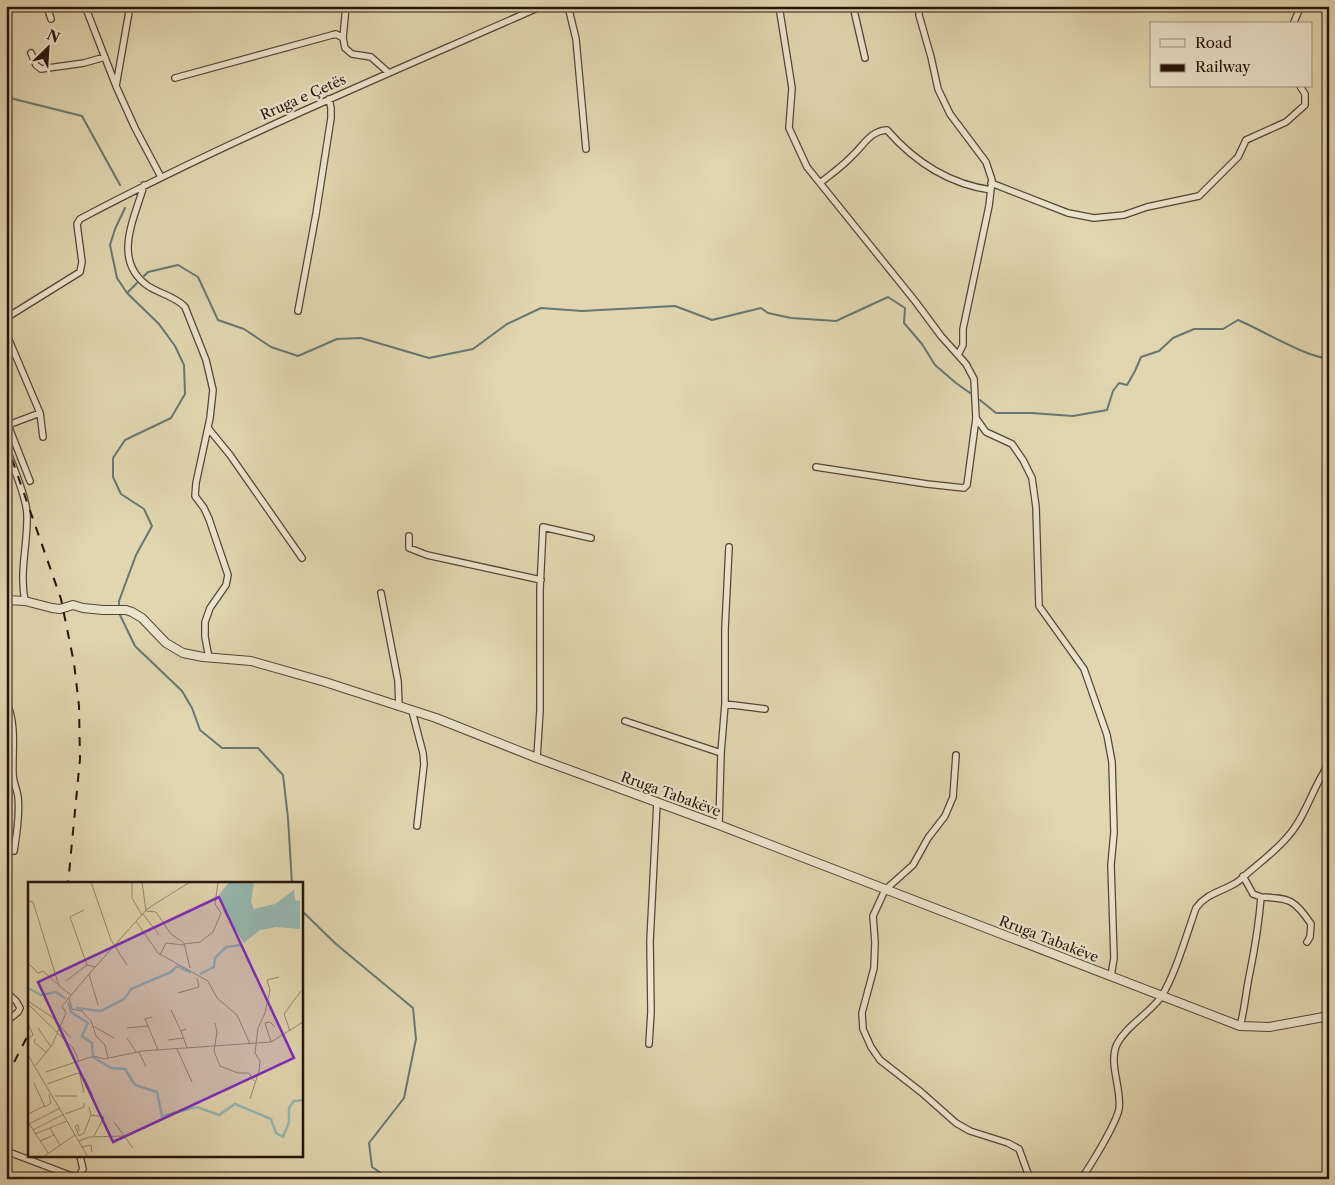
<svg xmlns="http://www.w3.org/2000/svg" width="1335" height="1185" font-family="'Libre Caslon Text',serif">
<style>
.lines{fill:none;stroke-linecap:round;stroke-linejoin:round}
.stream{stroke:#68776f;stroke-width:2}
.minor-casing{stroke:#544535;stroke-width:8}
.tertiary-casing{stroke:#544535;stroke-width:10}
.minor{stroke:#ece4cc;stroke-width:5.5}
.tertiary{stroke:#ece4cc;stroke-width:8}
.rail{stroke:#25150c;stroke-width:2;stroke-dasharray:9 9;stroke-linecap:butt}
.labels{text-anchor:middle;stroke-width:4.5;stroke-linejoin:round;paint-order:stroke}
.street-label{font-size:14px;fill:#25150c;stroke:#ece4cc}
.inset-river{fill:none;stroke:#95b8b1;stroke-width:2.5}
.inset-road{fill:none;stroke:#96896e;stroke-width:1}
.view{fill:#7b2cbf;fill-opacity:0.15;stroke:#7b2cbf;stroke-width:2.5}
.inset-edge{fill:none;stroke:#25150c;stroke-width:2.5}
</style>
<rect width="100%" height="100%" fill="#e1d6b0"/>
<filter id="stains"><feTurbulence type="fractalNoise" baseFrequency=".004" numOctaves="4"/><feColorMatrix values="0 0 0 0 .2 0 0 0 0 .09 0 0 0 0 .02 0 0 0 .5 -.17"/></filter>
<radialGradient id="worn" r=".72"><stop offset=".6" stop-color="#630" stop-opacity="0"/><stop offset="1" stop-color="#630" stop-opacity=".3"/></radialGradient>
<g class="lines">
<path class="stream" d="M6,97L82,116L120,185
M144,276L148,272L178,265L198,277L218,320L244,329L271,347L298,356L337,339L361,338L429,358L473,349L507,324L541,308L582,311L675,306L712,320L761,308L768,313L791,318L836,321L888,297L905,308L904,323L922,344L935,365L956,383L970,393
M127,293L137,283
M980,400L996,413H1031L1073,416L1107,410L1113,391L1119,383L1127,385L1135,371L1141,357L1159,351L1173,338L1194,329H1223L1238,320C1258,328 1311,360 1329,358
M119,607V601L136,555L152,526L144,509L121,494L113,477V458L125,440L171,418L185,394L184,365L175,346L159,324L127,293L117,278L110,245L115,229L125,208
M120,611V615L135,646L182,691L192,708L200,730L222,748H258L283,775L288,818L292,884
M301,910L336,944L413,1008L416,1039L404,1098L369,1143L372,1167L390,1179"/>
<g class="minor-casing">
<path id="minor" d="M47,6L51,19
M85,6L116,86
M130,6L116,86L135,128L161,177
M346,6L343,38L345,48L352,54L371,57L389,73
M568,6L576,39L586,149
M779,6L792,88L789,128L807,167L915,301L941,336L966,364L974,379L976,418L986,432L1012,444L1023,460L1032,478L1036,507L1039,606L1084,669L1107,735L1112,762L1114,832L1111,865L1114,958L1111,976
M853,6L865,58
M919,6V15L931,57L938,89L950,114L986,162L992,180L989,206L963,329V345L958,355
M1293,24L1301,6
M31,53L36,65L41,69L84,63L105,57
M175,78L332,35L336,34L343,38
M820,183C831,174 843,166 853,155C864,145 870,131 887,130C914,161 949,184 991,190
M991,183L1068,213L1094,218L1124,215L1147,207L1199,196L1238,157L1246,140L1286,122L1305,105V94L1300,86
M144,185C135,218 111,260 148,286C160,294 175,296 185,307L206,360L213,390L210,418L196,483L195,496L204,508L209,519L228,575L226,585L210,608L205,622V637L209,658
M298,311L316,214L331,118V108L329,99
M6,318L80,272L82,262L77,224L80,219C229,140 386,75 542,6
M6,333L40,413L43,437
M208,428L230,455L302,558
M6,447C12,464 27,498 27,515C28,543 19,572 25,601
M816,467L927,484L964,488L967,485L976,418
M30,481L8,425L40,413
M409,536V548L427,555L541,580
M381,593L398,681L399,707
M6,701C17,724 12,751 13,774C13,782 17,789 18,797C20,814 17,833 14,851
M725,704V629L729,547
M412,711L423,753L424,764L417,826
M625,721L721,753
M956,755L953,797L945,816L928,838L913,865L885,890L873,916L875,942L874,968L862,1013L863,1029L871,1047L880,1060L921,1092L956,1123L970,1131L1008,1143L1019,1149L1030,1179
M537,758L540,710V589L543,527L591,538
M719,825L721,753L725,704L765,709
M1243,876L1253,894L1261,897
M6,992L16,1001L20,1008L18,1012L6,1022
M1240,1026C1245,1008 1246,990 1250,972C1255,947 1259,923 1261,897C1290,898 1295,900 1311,924L1310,937L1307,942
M649,1044L651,1012L650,941L657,802
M6,1151L72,1176L89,1178
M77,1179L83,1169L80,1156
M1081,1179C1091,1165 1116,1124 1119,1109C1122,1088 1108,1064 1117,1044C1127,1025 1149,1014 1161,997C1175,976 1187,933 1196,908C1206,894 1220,892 1234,884C1240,881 1244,876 1249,872C1263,860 1278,849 1289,835C1306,816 1313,786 1329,764"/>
</g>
<g class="tertiary-casing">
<path id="tertiary" d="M6,600L25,601L52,608L60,609L73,605L83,608L103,610H126L132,612L142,618L166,643L183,653L203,657L251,661L325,682L436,718L537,758L719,825L1240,1026L1269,1027L1329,1016"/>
</g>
<use href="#minor" class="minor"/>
<use href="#tertiary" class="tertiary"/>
<path class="rail" d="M6,442L61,599L74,663L79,706L80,759L68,884
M6,1078L29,1033"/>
</g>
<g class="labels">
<g class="street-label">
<text transform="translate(303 97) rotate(-24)" y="5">Rruga e Çetës</text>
<text transform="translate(671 794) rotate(20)" y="5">Rruga Tabakëve</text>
<text transform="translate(1049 939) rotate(21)" y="5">Rruga Tabakëve</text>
</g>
</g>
<g transform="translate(28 882)">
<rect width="275" height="275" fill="#e1d6b0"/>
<path d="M201,0H226L223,20L226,27L247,22L266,8L267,18L272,19V47L248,45L232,48L216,61L196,31L192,12Z" fill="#95b8b1"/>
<path class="inset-river" d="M172,92L186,85L187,76L198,65L214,63M0,106L13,113L28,110L38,117M40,120L43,130L60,141L54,154L64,161L65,175L83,186L97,187L107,203L129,210L134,234L169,225L191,233L207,222L243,237L248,251L255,255L261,240V226L266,219L275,218M48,126L73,129L96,117L103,107L143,90L149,84L163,91"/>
<path class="inset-road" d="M63,0L83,58L99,83M104,0V16L114,33M114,0L118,29L128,30L143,52L156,61L162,86M0,19L5,20L31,104L43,113M56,28L42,35L59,83L67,85M115,32L131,53M108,39L130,71L180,99L189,116L209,133L222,162M156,62L172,60L185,50L193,31L187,22L190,0M132,73L138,61L156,63M0,81L10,91L15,89L29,102M61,92L70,123M38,99L59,83M150,111L171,105L169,96M41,116L44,127L54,129L63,139L68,154L77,163L80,176M0,119L24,135L43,156M0,122L45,166L51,179M143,128L153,149M124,135L117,137L130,168M187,141L189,150L186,169L192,184L210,191H221L226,199M65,144L86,156M10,146L23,165M99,146L120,144M158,147L153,149L159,166M262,149L256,132L273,109M99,156L108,170M0,157L5,153L0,141M7,157L6,160L19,171M140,158L155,156M243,160L237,141L242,140L247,145M149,167L164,200M111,170L118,185M0,173L60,275M8,183L24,163L38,131L34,124L61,92L119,27L162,0M18,190L66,174L76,177L114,169L243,160L275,140M52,193L56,211M6,201L17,225L23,221L21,212M19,202L50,191L57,197L65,214M27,214H49M222,217L231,189L232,179L227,171L230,146L237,131L242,108L239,98L251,95M0,232L16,224M37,232L56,225V221M63,233L76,235L66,254M0,240L20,271M86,240L105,266M1,242L32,226M22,246L32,263M5,248L36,232M51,249L50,243L47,244L51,254L56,251L63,233L61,225M7,252L39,239M12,259L26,253M51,259L61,255L96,254M54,265L63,263L64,270M15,275L47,253"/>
<path class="view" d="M191,15L266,176L85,260L10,100Z"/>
<rect width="275" height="275" class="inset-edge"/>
</g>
<rect width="1335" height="1185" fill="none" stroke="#e1d6b0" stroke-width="25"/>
<rect x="8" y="8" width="1320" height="1170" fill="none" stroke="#25150c" stroke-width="2.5"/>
<rect x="12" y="12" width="1310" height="1160" fill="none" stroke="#25150c"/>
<rect x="1150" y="22" width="162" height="65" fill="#ece4cc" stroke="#9c917f"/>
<rect x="1160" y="39" width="25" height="8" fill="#ece4cc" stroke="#9c917f"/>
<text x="1195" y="48" font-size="15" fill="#25150c">Road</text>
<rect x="1160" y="64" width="25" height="8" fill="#25150c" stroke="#9c917f"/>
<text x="1195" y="72" font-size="15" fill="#25150c">Railway</text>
<g transform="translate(48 48) rotate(25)" stroke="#ece4cc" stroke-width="4" paint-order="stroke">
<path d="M0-4L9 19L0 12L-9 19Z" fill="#25150c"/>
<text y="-8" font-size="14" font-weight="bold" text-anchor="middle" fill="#25150c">N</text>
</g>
<rect width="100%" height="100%" filter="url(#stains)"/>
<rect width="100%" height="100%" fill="url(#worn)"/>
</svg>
